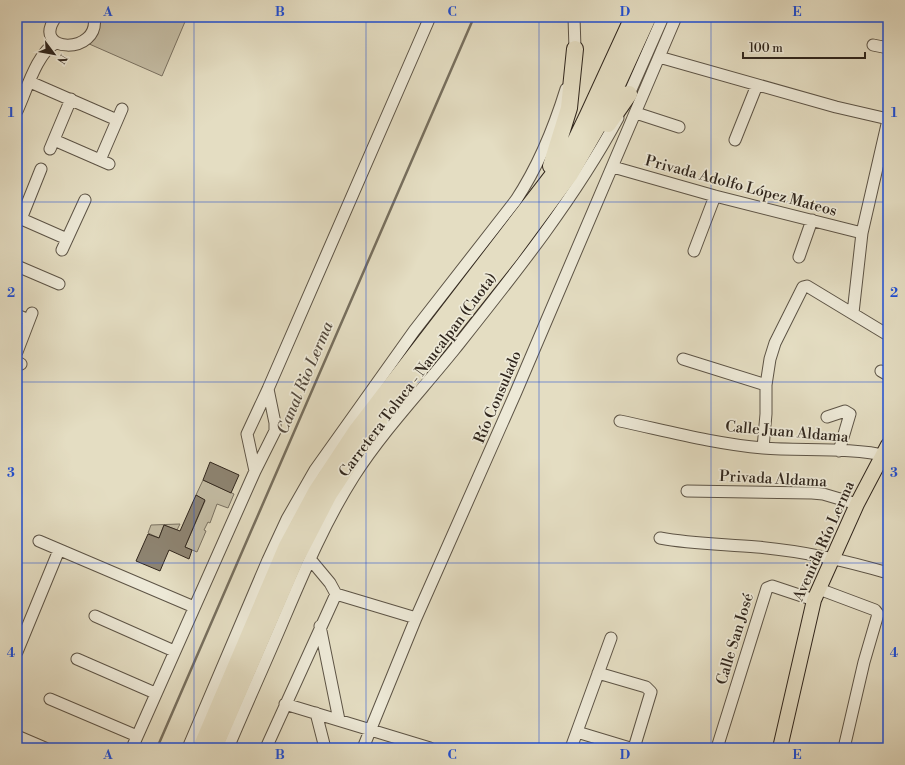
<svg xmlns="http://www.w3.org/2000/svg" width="905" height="765" viewBox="0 0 905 765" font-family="'Libre Bodoni',serif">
	<rect width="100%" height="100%" fill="#e4ddc2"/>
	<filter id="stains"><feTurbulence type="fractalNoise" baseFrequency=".005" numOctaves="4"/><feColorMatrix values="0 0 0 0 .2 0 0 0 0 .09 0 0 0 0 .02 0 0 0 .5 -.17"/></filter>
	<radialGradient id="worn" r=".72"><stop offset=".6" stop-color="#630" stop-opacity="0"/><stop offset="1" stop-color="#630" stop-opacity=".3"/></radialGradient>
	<!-- green -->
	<path fill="#c5bea6" stroke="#7a7262" d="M103,17H187L162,76L87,43L99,26V20Z
		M203,480L234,494L228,508L217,504L210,523L208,522L204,530L206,531L197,552L185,547L205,501L196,495Z
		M180,524L177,530L164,525L159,538L148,533L151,525Z"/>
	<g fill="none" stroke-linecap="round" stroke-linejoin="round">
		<!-- stream -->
		<path stroke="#776f5e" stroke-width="2.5" d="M157,748L474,17"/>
	</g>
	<!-- building -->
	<path fill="#8e8573" stroke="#30261d" d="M210,462L239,475L231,493L203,480Z
		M196,495L205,500L185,547L192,550L189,559L169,550L160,571L136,561L148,534L159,538L164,525L180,531Z"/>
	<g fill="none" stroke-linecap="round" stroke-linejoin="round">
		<!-- minor casing -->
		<g stroke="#5d5446" stroke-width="13">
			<path id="minor" d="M56,17C29,54 101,55 94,17
				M873,45L888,48
				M573,56L575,49L574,17
				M659,57L836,107L888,119
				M30,82L117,120
				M626,101L663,17
				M17,111C26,92 37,52 56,43
				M636,113L679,127
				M54,140L109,164
				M735,140L757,85
				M50,149L71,99
				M100,160L122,109
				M613,167L715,196L862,233
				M17,217L67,239
				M21,219L41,169
				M62,250L85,200
				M694,251L715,196
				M799,257L812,220
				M17,266L59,284
				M853,313L862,233L888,120
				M17,315L29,320
				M17,352L32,313
				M683,359L766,385
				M17,362L21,364
				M881,371L888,375
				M827,417L845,411L850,414L839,451
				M620,421C667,431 715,444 763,448C802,451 851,447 888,456
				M763,448L766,414V385L770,359L775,343L803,287L807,286L888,335
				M255,471L247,434L268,389L430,17
				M687,491L812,493L823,494L857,504
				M660,538C692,544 724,544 757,547C803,551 844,560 888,573
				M39,541L194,607
				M310,559L330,583L336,594L416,618
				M819,589L875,610L878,614L864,662L844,748
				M95,616L174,651
				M320,626L339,720
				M17,652L59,550
				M77,659L155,693
				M598,673L646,687L651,692L634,748
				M50,699L137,736
				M285,704L430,748
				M316,713L325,748
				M577,732L630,748
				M17,736L45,748
				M132,748L255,471L275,431V423L268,389
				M188,748L268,560L287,519L315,470L414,331L516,200C539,165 554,128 566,89
				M228,748C247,703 267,659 286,614C306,567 326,520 354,476C383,431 420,392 454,350C512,277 574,200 618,118
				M266,748L336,594
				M363,748L416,618L516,392L676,17
				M571,748L611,638
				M717,748L767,588L772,586L814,600"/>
		</g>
		<!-- major casing -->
		<g stroke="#30261d" stroke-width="16">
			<path id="major" d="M780,748L814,600L857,504L888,445"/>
		</g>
		<!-- highway casing -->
		<g stroke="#30261d" stroke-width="18">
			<path id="highway" d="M608,124L629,94
				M551,166L569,108L575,49
				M201,748L287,546L316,492L357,430L556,171L575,142L588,115L633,17
				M214,748L296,558L329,494L369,433L511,254L570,174L600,122L648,17"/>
		</g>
		<!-- minor -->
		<use href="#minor" stroke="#ede9d7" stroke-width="11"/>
		<!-- major -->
		<use href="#major" stroke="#e4ddc2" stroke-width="14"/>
		<!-- highway -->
		<use href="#highway" stroke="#e4ddc2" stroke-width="16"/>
	</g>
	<!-- grid -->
	<path fill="none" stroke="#1d4ed8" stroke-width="1" stroke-opacity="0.55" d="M194,17V748M366,17V748M539,17V748M711,17V748M17,202H888M17,382H888M17,563H888"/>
	<g text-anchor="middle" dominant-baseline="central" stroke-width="3.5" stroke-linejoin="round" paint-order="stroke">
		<!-- street labels -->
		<g font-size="15" fill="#30261d" stroke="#ede9d7">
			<text transform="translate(741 186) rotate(15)">Privada Adolfo López Mateos</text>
			<text transform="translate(418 375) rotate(-53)">Carretera Toluca - Naucalpan (Cuota)</text>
			<text transform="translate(498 397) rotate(-67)">Río Consulado</text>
			<text transform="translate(787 432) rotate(5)">Calle Juan Aldama</text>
			<text transform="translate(773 479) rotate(3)">Privada Aldama</text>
			<text transform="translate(824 541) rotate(-66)">Avenida Río Lerma</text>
			<text transform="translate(735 639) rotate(-73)">Calle San José</text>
		</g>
		<!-- water labels -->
		<g font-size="16" font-style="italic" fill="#544a3e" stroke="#ede9d7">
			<text transform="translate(305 378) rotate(-67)">Canal Rio Lerma</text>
		</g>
	</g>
	<!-- margin -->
	<rect width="905" height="765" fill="none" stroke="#e4ddc2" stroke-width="44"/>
	<!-- north arrow -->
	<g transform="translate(54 54) rotate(122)" stroke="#ede9d7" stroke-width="3" paint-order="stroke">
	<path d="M0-3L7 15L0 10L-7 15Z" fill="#30261d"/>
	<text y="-6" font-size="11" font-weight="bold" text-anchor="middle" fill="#30261d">N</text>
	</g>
	<!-- scale -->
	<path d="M743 52v6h122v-6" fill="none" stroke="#30261d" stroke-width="2"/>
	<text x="749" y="52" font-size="12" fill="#30261d" stroke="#ede9d7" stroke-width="3" paint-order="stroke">100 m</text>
	<rect x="22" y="22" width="861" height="721" fill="none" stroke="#1d4ed8" stroke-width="1.5"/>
	<g font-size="13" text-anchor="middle" font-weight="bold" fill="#1d4ed8">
		<text x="108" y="16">A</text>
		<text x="280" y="16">B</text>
		<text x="452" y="16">C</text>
		<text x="625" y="16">D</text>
		<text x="797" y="16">E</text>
		<text x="11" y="117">1</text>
		<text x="894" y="117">1</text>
		<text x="11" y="297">2</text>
		<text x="894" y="297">2</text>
		<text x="11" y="477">3</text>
		<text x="894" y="477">3</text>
		<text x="11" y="657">4</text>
		<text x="894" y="657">4</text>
		<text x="108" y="759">A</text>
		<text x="280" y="759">B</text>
		<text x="452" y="759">C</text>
		<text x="625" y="759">D</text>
		<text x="797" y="759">E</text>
	</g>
	<rect width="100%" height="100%" filter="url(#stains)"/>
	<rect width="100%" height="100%" fill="url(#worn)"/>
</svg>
